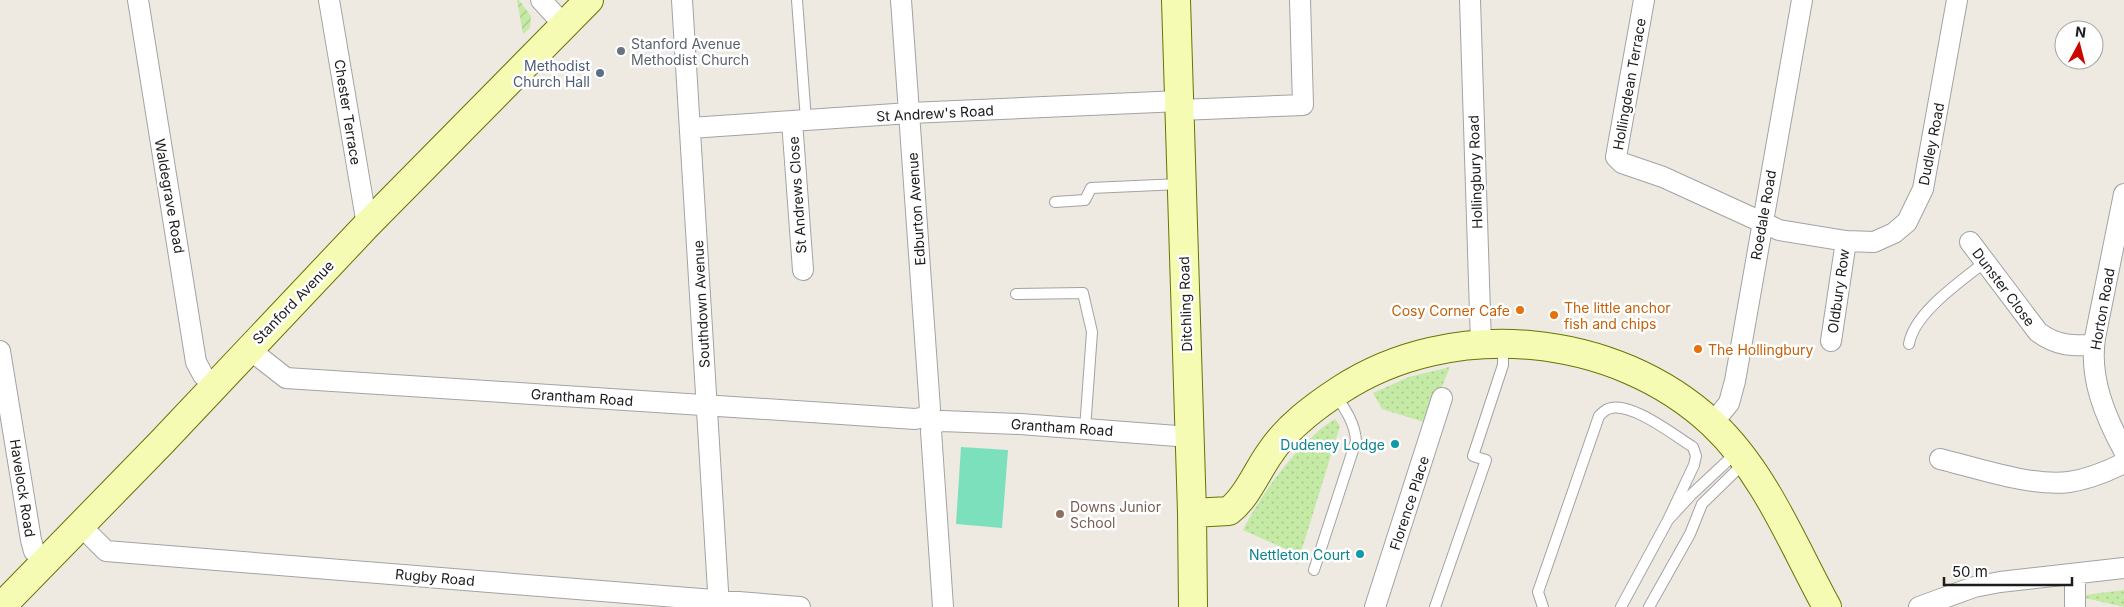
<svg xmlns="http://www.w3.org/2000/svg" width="2124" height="607" viewBox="0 0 2124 607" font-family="Inter,sans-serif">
	<defs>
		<pattern id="grass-dots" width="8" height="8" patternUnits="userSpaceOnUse" patternTransform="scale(1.25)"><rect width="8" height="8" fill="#c5eaa5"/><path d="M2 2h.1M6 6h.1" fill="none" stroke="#a9c88d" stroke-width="1.8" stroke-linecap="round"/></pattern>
		<pattern id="garden-furrows" width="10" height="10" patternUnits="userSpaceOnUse" patternTransform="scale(1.25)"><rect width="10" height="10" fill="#c5eaa5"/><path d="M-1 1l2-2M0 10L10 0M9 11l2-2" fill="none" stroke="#a9c88d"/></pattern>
	</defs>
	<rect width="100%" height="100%" fill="#eeeae2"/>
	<!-- grass -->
	<path fill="url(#grass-dots)" d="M1450,367L1427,423L1382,409L1373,393L1409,377Z
		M1335,419L1340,426L1297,565L1290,551L1243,530C1261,494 1300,440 1335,419Z
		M2124,590V607L2085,598V595Z"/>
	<!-- garden -->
	<path fill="url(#garden-furrows)" d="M517,0H519L531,16L530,28L523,34Z"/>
	<!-- pitch -->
	<path fill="#7de0bd" d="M961,447L1008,450L1002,528L956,524Z"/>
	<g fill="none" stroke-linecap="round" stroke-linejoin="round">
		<!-- lane casing -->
		<g stroke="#a3a3a3" stroke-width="12">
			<path id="lane" d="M797,0L806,120
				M1055,202L1085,200L1091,188L1180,184
				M1016,294L1083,293L1092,332L1085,429
				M1909,344C1914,313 1961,281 1985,262
				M1314,570L1356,441C1355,423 1345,409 1335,394
				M1435,607L1486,460L1473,456L1503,365V347
				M1543,607L1538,592L1599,416C1601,414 1605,410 1608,409C1630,400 1675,436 1693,447L1696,456L1694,465L1668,520
				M1621,607L1668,520L1692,494L1737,452
				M1649,607L1690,534L1702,504L1744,463"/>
		</g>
		<!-- street casing -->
		<g stroke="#a3a3a3" stroke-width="22">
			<path id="street" d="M138,0L196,362L203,375L214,386
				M329,0L367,225
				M541,0L564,25
				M682,0L719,607
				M1470,0L1481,344
				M1644,0L1616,157L1622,163L1663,177L1779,230L1846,241L1874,242L1894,233L1907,222L1923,189L1957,0
				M1180,110L1303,105L1300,0
				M792,121L803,270
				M690,128L910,113L1180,101
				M2124,194L2095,338C2089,378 2105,416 2124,451
				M1970,242L2038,332C2057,346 2072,346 2094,345
				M1831,341L1846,241
				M249,349L286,378L826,413L915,419L926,417L930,409L901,0
				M0,351L31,540L34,551L45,561
				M1712,424L1729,403L1735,381L1802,0
				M1940,459C1977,468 2032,487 2069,482C2089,479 2106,472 2124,463
				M81,526L106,551L800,607
				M943,607L931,431L934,423L942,421L1020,424L1190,437
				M1375,607L1442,398
				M1919,607L1974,587L2000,582L2124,568
				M2075,607V574"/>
		</g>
		<!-- secondary casing -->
		<g stroke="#657502" stroke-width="30">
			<path id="secondary" d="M1176,0L1192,513L1193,607
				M1192,513L1229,511C1247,497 1257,471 1270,453C1287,427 1314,407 1340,390C1451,317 1615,332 1713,424C1765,473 1793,545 1827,607
				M1,607L161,443L367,225L589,0"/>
		</g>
		<!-- lane -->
		<use href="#lane" stroke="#fff" stroke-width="10"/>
		<!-- street -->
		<use href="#street" stroke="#fff" stroke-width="20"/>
		<!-- secondary -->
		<use href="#secondary" stroke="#f5fbb3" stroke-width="28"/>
	</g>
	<!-- markers -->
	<circle fill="#6b7280" stroke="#fff" stroke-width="2" cx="621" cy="51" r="5"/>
	<circle fill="#5c6f8a" stroke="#fff" stroke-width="2" cx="600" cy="73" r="5"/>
	<g fill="#e8710a" stroke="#fff" stroke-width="2">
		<circle cx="1520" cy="310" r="5"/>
		<circle cx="1554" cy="315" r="5"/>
		<circle cx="1698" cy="349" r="5"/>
	</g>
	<g fill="#0f9aa8" stroke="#fff" stroke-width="2">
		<circle cx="1395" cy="444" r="5"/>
		<circle cx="1360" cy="554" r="5"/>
	</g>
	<circle fill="#8d6e63" stroke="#fff" stroke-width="2" cx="1060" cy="514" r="5"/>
	<g text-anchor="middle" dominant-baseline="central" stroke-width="5" stroke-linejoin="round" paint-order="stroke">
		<!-- worship labels -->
		<g font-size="14" fill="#5b616d" stroke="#fff" text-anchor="start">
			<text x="631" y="43">Stanford Avenue<tspan x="631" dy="16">Methodist Church</tspan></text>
		</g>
		<!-- service labels -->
		<g font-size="14" fill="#4e5e75" stroke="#fff" text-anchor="end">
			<text x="590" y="65">Methodist<tspan x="590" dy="16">Church Hall</tspan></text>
		</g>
		<!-- street labels -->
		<g font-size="14" fill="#1c1c1c" stroke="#fff">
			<text transform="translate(1629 84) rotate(-80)">Hollingdean Terrace</text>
			<text transform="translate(348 112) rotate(81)">Chester Terrace</text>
			<text transform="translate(935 113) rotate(-3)">St Andrew's Road</text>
			<text transform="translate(1931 144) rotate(-79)">Dudley Road</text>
			<text transform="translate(1475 172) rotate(-92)">Hollingbury Road</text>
			<text transform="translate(797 195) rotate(-94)">St Andrews Close</text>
			<text transform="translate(170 196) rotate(80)">Waldegrave Road</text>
			<text transform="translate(916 209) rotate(-94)">Edburton Avenue</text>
			<text transform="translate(1763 215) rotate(-80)">Roedale Road</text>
			<text transform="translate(2004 287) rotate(53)">Dunster Close</text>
			<text transform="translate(1838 291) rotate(-82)">Oldbury Row</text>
			<text transform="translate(293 302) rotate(-46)">Stanford Avenue</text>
			<text transform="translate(701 304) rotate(-93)">Southdown Avenue</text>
			<text transform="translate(1185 304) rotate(-92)">Ditchling Road</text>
			<text transform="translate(2102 309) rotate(-80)">Horton Road</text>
			<text transform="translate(582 397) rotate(4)">Grantham Road</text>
			<text transform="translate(1062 427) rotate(4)">Grantham Road</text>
			<text transform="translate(23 488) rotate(81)">Havelock Road</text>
			<text transform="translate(1409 503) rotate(-72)">Florence Place</text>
			<text transform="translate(435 577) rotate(5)">Rugby Road</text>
		</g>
		<!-- food labels -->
		<g font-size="14" fill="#c56008" stroke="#fff" text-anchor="start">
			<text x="1564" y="307">The little anchor<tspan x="1564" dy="16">fish and chips</tspan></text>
			<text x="1510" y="310" text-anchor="end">Cosy Corner Cafe</text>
			<text x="1708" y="349">The Hollingbury</text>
		</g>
		<!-- culture labels -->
		<g font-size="14" fill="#0d838f" stroke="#fff" text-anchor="end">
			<text x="1385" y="444">Dudeney Lodge</text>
			<text x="1350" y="554">Nettleton Court</text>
		</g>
		<!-- education labels -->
		<g font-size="14" fill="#785e54" stroke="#fff" text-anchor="start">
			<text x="1070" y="506">Downs Junior<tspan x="1070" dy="16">School</tspan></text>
		</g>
	</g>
	<!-- north arrow -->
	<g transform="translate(2079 45) rotate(7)"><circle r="24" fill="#ffffff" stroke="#a4a4a4"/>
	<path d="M0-4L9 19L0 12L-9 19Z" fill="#c90700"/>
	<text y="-8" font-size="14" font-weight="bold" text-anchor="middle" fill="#1c1c1c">N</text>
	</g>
	<!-- scale -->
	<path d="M1944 577v8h128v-8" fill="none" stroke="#1c1c1c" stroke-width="2.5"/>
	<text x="1952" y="577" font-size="15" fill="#1c1c1c" stroke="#ffffff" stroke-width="4" paint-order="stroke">50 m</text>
</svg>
